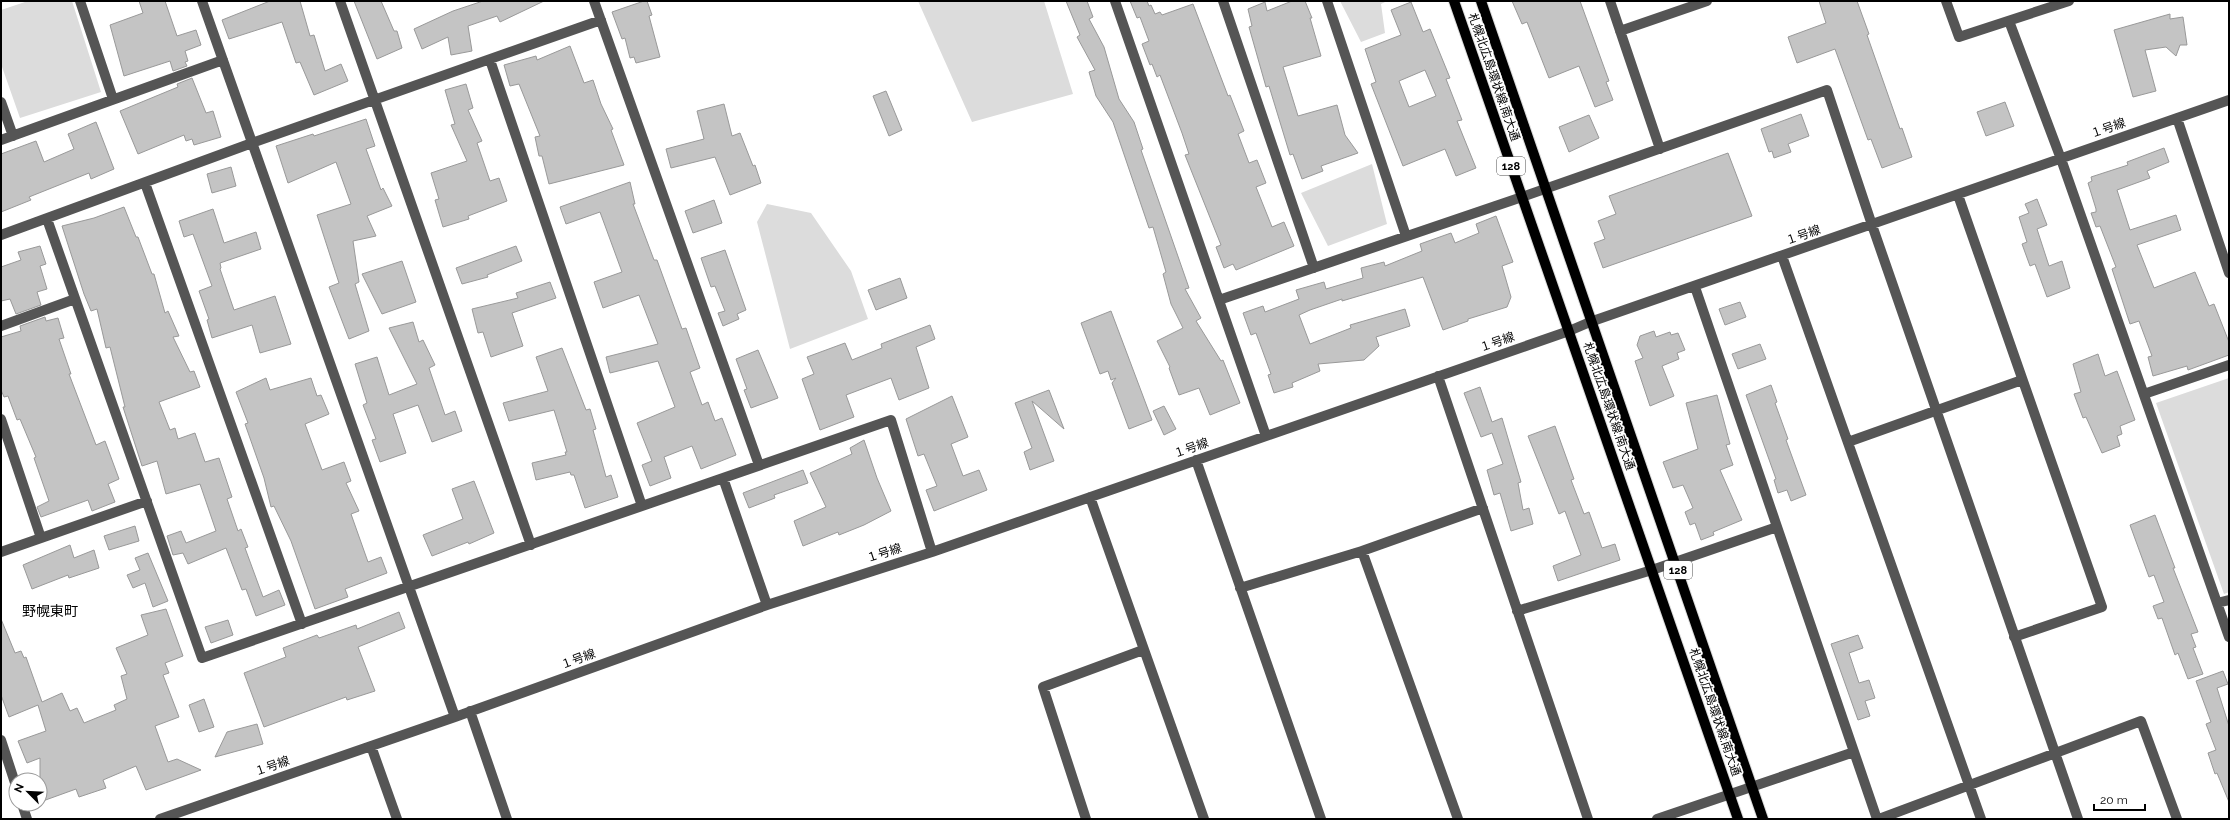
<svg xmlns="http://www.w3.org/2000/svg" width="2230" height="820" viewBox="0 0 2230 820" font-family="Raleway,'Noto Sans JP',sans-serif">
	<rect width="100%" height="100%" fill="#fff"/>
	<!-- green -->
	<path fill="#dcdcdc" d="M28,1H72L101,92L20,118L1,64V10Z
		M918,1H1044L1073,94L972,122Z
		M1340,1H1387L1381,4L1385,33L1361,42Z
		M1372,164L1387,224L1328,246L1301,193Z
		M767,204L811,213L851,271L868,319L790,349L757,222Z
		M2229,378V592L2224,594L2156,403Z"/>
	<!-- building -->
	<path fill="#c4c4c4" stroke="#999" fill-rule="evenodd" d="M139,1H165L177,36L196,30L201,45L185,51L188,61L185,62L187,66L173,71L170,61L124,76L110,25L143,13Z
		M270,1H300L310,36L314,35L325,71L341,64L348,81L314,95L300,62L296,63L282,22L229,39L222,20Z
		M354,1H381L394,31H397L402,48L377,59Z
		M483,1H544L500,22L497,16L468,26L472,51L451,55L448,37L422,49L414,29L453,11Z
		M644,1H647L652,15L649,16L660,57L636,63L634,57L630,58L625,38L622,39L612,12Z
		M1066,1H1087L1093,17L1089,19L1104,47L1119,99L1134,122L1143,149L1141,150L1189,288L1185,289L1201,318L1196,321L1221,361L1223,360L1240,403L1210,415L1199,388L1179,395L1169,368L1170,367L1157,341L1183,328L1171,304L1163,274L1166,272L1153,227L1149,228L1113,122L1096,96L1089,72L1095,70L1077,37L1080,35Z
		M1130,1H1147L1149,6L1151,5L1155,14L1160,12L1162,15L1193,4L1228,96L1230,95L1244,131L1238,134L1249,163L1257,160L1266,183L1256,187L1272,227L1284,222L1294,246L1236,270L1233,264L1224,268L1216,247L1221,245L1185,155L1189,154L1182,133L1160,75L1157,77L1152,64L1150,65L1142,44L1149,41L1140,17L1137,18Z
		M1292,1H1305L1312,18H1310L1321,56L1283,67L1298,116L1337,105L1345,135L1358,153L1321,166L1323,171L1302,179L1293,154L1290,155L1269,86L1266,87L1249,27L1252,26L1248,9L1265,2L1267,11Z
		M1512,1H1580L1609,81L1606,82L1613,100L1595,107L1579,66L1549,78L1527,22L1522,24Z
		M1819,1H1857L1869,34L1867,35L1900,129L1902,128L1912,157L1882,168L1871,139L1868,140L1835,49L1797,63L1788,37L1826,23Z
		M1411,2L1423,32L1430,29L1450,78L1446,79L1462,120L1457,121L1476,168L1456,176L1445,149L1403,166L1371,84L1376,82L1365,49L1401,35L1391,10ZM1425,70L1436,96L1409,107L1399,81Z
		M2170,14V19L2183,17L2187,45H2180L2176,56L2166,47L2145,50L2156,91L2133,97L2114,30Z
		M570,46L584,83L593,80L601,104L613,129L611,130L624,165L549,184L542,156H539L535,137L540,136L519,84L510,86L504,65L536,56L537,60Z
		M192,78L206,113L213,111L221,137L194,145L192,139L186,141L184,135L138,154L120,111L178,87L177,84Z
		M466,84L473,108L468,110L482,141L477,143L490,181L499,178L507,201L468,216L469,219L443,227L435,200L439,199L431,173L467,161L451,125L455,124L445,90Z
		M886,91L902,130L889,136L873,96Z
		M2005,102L2014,126L1986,136L1977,112Z
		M724,104L732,136L740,133L753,166L755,165L761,183L730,195L715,157L671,168L666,149L704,139L697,111Z
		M1801,114L1809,136L1788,144L1791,152L1774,158L1772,151L1769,152L1761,129Z
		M1589,115L1599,138L1569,152L1559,127Z
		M366,119L375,146L366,149L381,190L383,188L392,206L367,216L376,236L353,241L359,282L355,284L369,331L349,339L329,287L339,283L317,215L351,204L336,162L288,183L276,146L313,134L314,136Z
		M96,122L114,169L91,179L89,173L29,197L31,200L1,212V154L36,141L44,162L74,149L68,134Z
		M2164,148L2169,162L2147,171L2150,178L2117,190L2130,230L2176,215L2181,230L2137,245L2154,288L2195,272L2209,306L2214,304L2229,342V355L2188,370L2187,366L2153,376L2148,357L2152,356L2139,321L2130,324L2112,269L2116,267L2100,226L2096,227L2091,213L2096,212V209L2088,183L2092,181L2091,177L2128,165L2127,162Z
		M1728,153L1752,216L1603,268L1594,243L1605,239L1598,221L1616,214L1609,196Z
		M231,167L236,186L212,193L207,174Z
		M630,182L635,204H633L654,260H657L682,329L686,328L700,368L690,372L702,405L708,402L715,421L722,418L736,455L701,469L692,446L664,457L671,478L650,486L642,465L652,461L637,423L675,407L658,361L610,373L606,357L658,344L639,295L603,308L594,282L622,272L600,212L566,224L560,207Z
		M2037,199L2047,225L2037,229L2049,266L2062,261L2070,288L2047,297L2035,264L2030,266L2022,244L2027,242L2019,217L2029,213L2025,204Z
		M714,200L722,223L693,233L685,211Z
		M124,207L136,237H138L152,274H154L165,313L168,311L179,336L173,337L190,372L194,371L200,387L159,402L170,430L175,428L178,439L195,433L205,462L219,458L232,497L227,499L238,531L241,529L248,547L245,548L263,597L279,590L285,605L256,616L246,589L242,590L226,548L188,564L183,553L173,555L167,536L181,531L186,543L216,531L200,484L166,494L157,461L142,466L123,407H125L110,347L106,348L97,309L91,311L84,294L62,226L94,218Z
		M213,209L224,243L256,232L261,249L220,263L221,268L220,269L234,310L275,296L291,344L260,353L252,325L212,338L207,320L209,319L199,291L212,286L193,234L184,237L179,221Z
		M1496,216L1513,262L1502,266L1511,297L1507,307L1468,319V321L1443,330L1423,277L1342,301V299L1310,310L1299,315L1310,344L1351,328L1350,325L1405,309L1410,326L1376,337L1379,346L1364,360L1318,364L1320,371L1292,383L1293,387L1274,393L1268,375L1271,374L1256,333L1251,335L1243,313L1263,306L1265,312L1299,299L1296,290L1324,282L1326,289L1363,278L1361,268L1384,262L1385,266L1422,251L1420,244L1451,233L1455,243L1479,233L1476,224Z
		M40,246L46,264L40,266L47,289L37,292L41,305L16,314L10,299L1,301V267L21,260L18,252Z
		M516,246L522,261L487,275L488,277L462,284L456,268Z
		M725,250L746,310L737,314L739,319L723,326L718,313L725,311L715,286L711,287L701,258Z
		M402,261L416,302L382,314L362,274Z
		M900,278L907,298L876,310L868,290Z
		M550,282L556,298L512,313L523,346L491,357L483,332L478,333L472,309L518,298L516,293Z
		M1740,302L1746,317L1725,325L1719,309Z
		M1111,311L1152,420L1129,429L1112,383L1116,378L1111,380L1108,371L1100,374L1081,323Z
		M45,317L46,321L58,318L64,338L59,339L71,374H69L96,445L105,441L119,479L108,484L115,502L92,511L88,500L41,517L37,507L49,501L34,458L36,457L20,419L17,420L8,396L4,397L1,390V337L21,331L20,326Z
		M413,322L419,342L423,340L435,365L429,368L445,415L455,411L462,431L432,442L418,405L393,414L406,453L380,462L372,440L376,439L363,405L367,403L355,364L377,357L389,395L417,384L389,328Z
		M930,325L935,339L916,347L929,388L899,400L891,378L846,395L854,417L820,430L802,379L814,374L807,357L845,343L852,360L882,348L881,344Z
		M1654,331L1656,337L1670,332L1671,335L1678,333L1685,350L1677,353L1679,359L1662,366L1674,396L1650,406L1635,361L1643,358L1637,345L1640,336Z
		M1760,344L1766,359L1738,369L1732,354Z
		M562,348L586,410L590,409L596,429L593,430L606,477L611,475L618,497L585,508L574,475H571L570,472L536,480L532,463L566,455L565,452H567L554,410L509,421L503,403L548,391L536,357Z
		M758,350L778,398L751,408L744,390L747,389L736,359Z
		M2098,354L2105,376L2117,371L2135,420L2120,426L2122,434L2117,436L2120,446L2102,453L2086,417L2083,418L2074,394L2081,392L2073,364Z
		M266,378L270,390L311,378L317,396L321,395L329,414L305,424L322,470L344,462L351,481L346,483L359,511L351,514L368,562L381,557L387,573L345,589L348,597L315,609L291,541L274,506L271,507L264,478L245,424L248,423L236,392Z
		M1771,385L1777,402L1775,403L1788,439L1786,440L1806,495L1791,501L1787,490L1778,493L1774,480L1776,479L1746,395Z
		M1480,387L1492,422L1502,418L1521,482L1518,483L1523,510L1529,508L1533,524L1511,531L1500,493L1494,495L1487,470L1503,464L1492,433L1481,437L1464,393Z
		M1049,390L1064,429L1032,401L1054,461L1030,470L1024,452L1032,448L1015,403Z
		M1717,395L1730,444L1726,445L1733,465L1720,470L1742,520L1713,532L1714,535L1701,540L1695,523L1690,525L1685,512L1693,508L1683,485L1673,488L1663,462L1698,449L1686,403Z
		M952,396L968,437L951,444L963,476L979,470L987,490L934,511L926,490L937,486L924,454L918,456L906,419Z
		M1164,406L1176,429L1164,435L1153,411Z
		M1555,426L1574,479L1571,480L1584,514L1589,512L1602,548L1615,544L1620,560L1558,581L1553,566L1581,555L1565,511L1559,514L1528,436Z
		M864,440L877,478L891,511L864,525L839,535L838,532L803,546L794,521L826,507L810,473L852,454L850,448Z
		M803,470L808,483L774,495L775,498L749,508L743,493Z
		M474,481L494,533L469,544L468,542L432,556L423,535L463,519L452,489Z
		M2155,515L2175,568H2173L2198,632L2191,634L2196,647L2193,648L2203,674L2188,679L2178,653L2175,655L2162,618L2158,619L2153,606L2164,602L2154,575L2149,577L2130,525Z
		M135,526L139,541L109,550L104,536Z
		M70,545L74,558L94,550L99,568L69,578L68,575L32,589L23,565Z
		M148,553L168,601L153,607L145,583L133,588L127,575L140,570L135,558Z
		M166,609L183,656L165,663L169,673L163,675L179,717L155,726L168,762L177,759L201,770L146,790L136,766L103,780L106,788L79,797L76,789L40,802V758L27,763L18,741L46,731L38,705L9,717L1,695V619L15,653L21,651L24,658L26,657L42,702L62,693L70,711L77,708L84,723L116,710L114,705L127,699L121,676L127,674L116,648L148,635L141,615Z
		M399,612L405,628L358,647L375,691L347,700L346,697L264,727L244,673L286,657L283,648L317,635L319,638L356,625L357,629Z
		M228,620L233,635L211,643L205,627Z
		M1858,635L1863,648L1849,653L1859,683L1869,680L1875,698L1865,701L1870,716L1858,720L1831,644Z
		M2223,671L2228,684L2217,688L2229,726V802L2217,773L2215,774L2208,753L2216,750L2206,724L2211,722L2196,681Z
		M204,699L214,727L199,732L189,705Z
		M257,724L263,744L215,757L227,732Z"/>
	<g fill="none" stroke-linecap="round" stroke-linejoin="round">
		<!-- major casing -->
		<g stroke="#dbdbdb" stroke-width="12">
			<path id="major" d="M1454,1L1738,819
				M1481,1L1763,819"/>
		</g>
		<!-- minor -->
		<path stroke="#555" stroke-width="10" d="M80,1L113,99
			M202,1L455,717
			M340,1L531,545
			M594,1L759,465
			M1115,1L1266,436
			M1223,1L1314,268
			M1327,1L1406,236
			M1610,1L1660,149
			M1946,1L1959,37L2069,1
			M2009,21L2061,159L2229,637
			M1620,31L1707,1
			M490,60L642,506
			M1,102L13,136
			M2177,118L2229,273
			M1,140L223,60
			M145,183L302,624
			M1958,195L2102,607L2014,637
			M47,219L202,658L891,420L932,552
			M1,235L252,143L601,20
			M1782,256L1981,819
			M1695,287L1877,819
			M1219,300L1522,197L1827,90L1872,225L2078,819
			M1,326L75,299
			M1438,376L1588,819
			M2144,394L2229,365
			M1,419L41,538
			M1848,442L2022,380
			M1196,460L1321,819
			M723,478L767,605
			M1090,497L1204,819
			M1362,551L1458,819
			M1,552L147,501
			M1240,588L1362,551L1483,508
			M2217,603L2229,600
			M1517,611L1652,570L1777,527
			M470,711L507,819
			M1,740L16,786
			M371,746L397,819
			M22,804L27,819
			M160,819L455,717L767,605L932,552L1569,331L1590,322L2229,100
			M1086,819L1043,687L1143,650
			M1657,819L1854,752
			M1879,819L2141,721L2177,819"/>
		<!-- major -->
		<use href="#major" stroke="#000" stroke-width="10"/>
	</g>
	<g text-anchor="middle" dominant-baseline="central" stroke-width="3.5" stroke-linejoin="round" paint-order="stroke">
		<!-- shield labels -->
		<g fill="#fff" stroke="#4c4c4c" stroke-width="1">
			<rect x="1497" y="157" width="28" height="18" rx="3"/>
			<rect x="1664" y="561" width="28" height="18" rx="3"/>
		</g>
		<g font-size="11" font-weight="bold" fill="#000">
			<text x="1511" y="166">128</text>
			<text x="1678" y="570">128</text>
		</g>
		<!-- street labels -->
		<g font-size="12" fill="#000" stroke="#fff">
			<text transform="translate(1494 77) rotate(71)">札幌北広島環状線;南大通</text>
			<text transform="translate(2108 128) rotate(-19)">１号線</text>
			<text transform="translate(1803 235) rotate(-19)">１号線</text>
			<text transform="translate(1497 342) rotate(-19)">１号線</text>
			<text transform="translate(1609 406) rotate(71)">札幌北広島環状線;南大通</text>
			<text transform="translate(1191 448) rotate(-19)">１号線</text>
			<text transform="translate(884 553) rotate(-18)">１号線</text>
			<text transform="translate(578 659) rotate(-20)">１号線</text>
			<text transform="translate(1715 712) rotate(71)">札幌北広島環状線;南大通</text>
			<text transform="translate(272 766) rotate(-19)">１号線</text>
		</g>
		<!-- quarter labels -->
		<g font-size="14" fill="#000" stroke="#fff">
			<text x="50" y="611">野幌東町</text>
		</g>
	</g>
	<!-- border -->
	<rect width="2230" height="820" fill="none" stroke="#000000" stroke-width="4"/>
	<!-- north arrow -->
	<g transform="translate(28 792) rotate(294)"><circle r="19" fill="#ffffff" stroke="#999999"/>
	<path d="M0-3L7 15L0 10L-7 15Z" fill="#000000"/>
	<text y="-6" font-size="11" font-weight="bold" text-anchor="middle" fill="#000000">N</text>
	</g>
	<!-- scale -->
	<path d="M2094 804v6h51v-6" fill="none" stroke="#000000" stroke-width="2"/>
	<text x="2100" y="804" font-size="12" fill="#000000" stroke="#ffffff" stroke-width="3" paint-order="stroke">20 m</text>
</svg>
